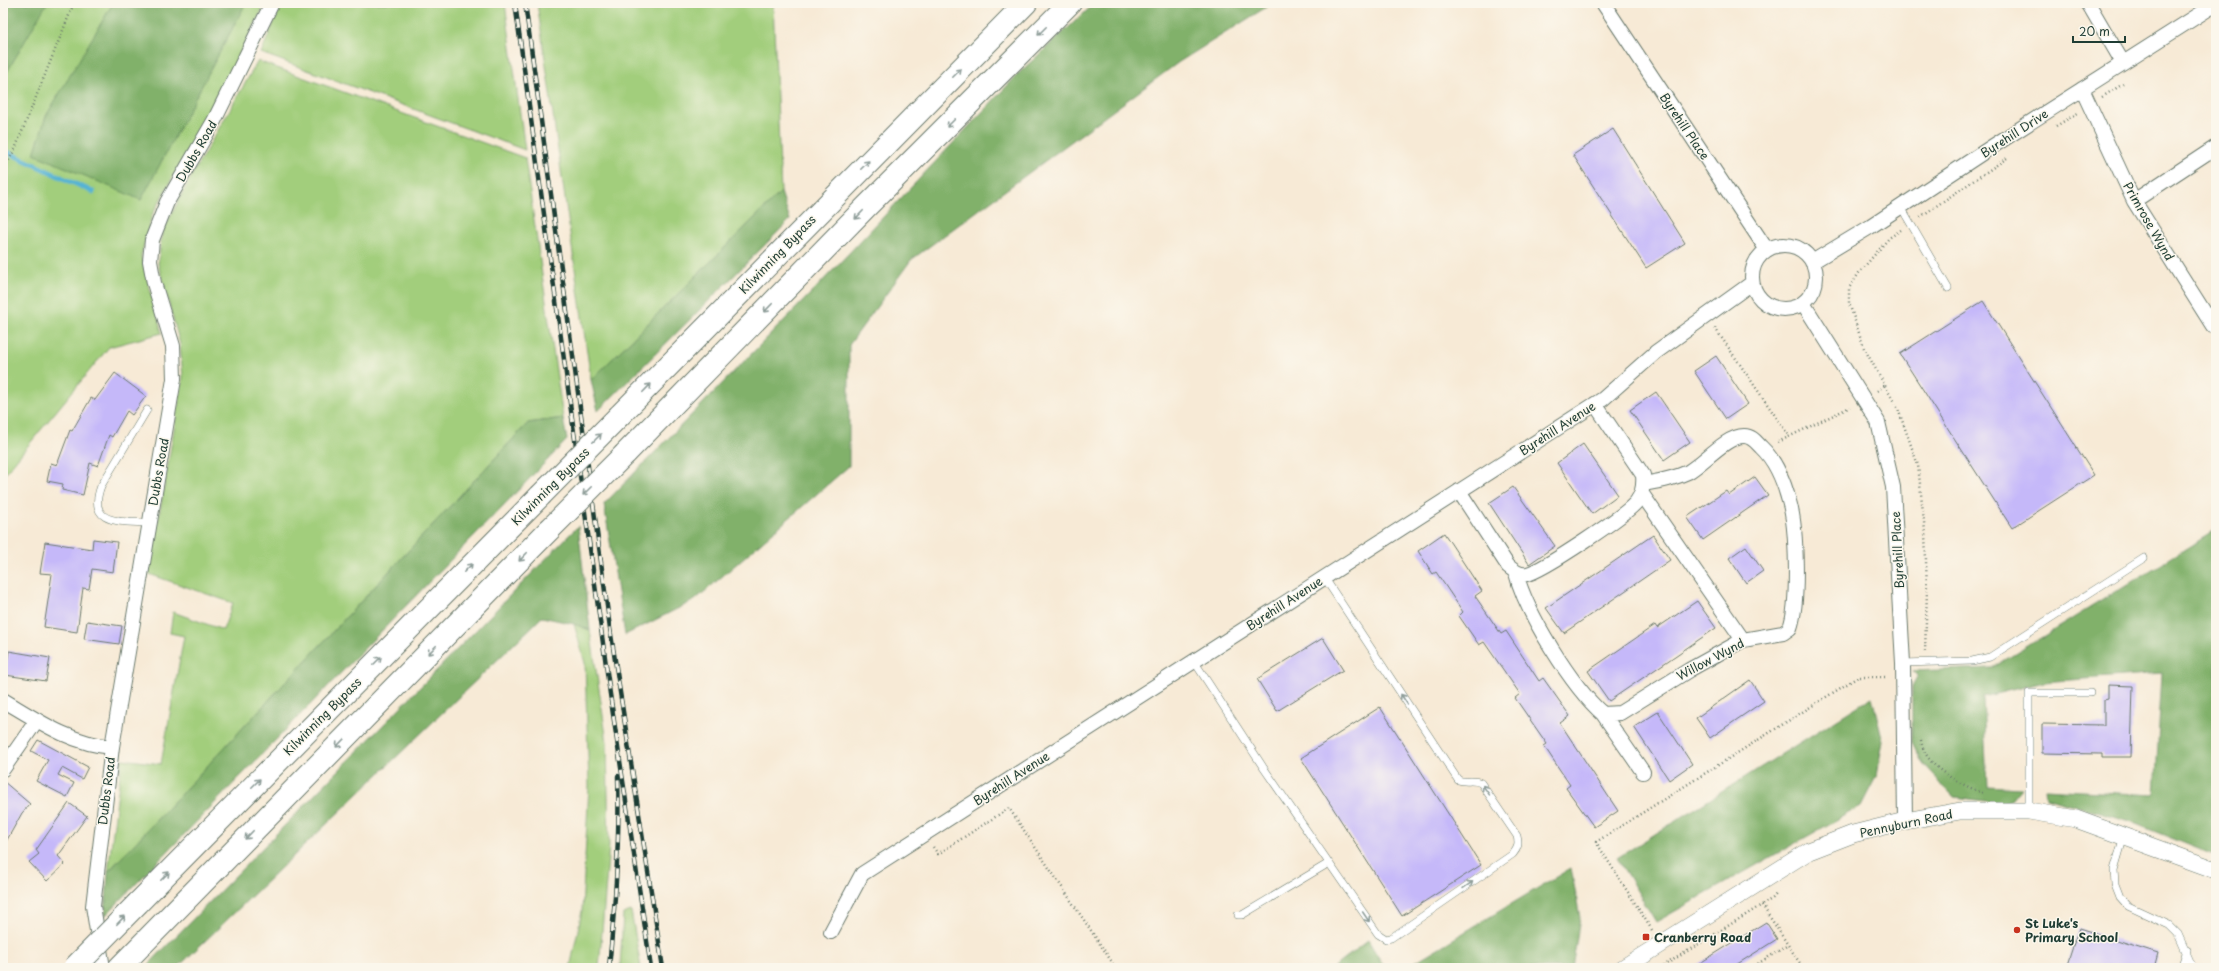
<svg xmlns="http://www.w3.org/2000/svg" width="2219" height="971" viewBox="0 0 2219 971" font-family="'Playpen Sans',sans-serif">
	<rect width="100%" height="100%" fill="#fbf7ec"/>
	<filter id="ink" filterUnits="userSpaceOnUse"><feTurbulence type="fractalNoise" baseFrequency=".025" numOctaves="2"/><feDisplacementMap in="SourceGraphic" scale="8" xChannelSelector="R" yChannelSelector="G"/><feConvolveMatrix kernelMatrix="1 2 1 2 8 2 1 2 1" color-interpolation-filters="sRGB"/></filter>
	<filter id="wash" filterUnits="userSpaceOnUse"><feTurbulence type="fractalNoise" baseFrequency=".012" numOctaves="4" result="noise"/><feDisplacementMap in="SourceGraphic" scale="16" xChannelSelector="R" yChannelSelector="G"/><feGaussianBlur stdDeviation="0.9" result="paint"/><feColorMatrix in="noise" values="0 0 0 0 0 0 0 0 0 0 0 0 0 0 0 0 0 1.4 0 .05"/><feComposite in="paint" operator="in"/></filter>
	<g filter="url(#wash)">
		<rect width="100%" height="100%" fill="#f7ead6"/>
		<!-- green -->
		<path fill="#a2ce7b" stroke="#608658" d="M3,3H266L214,103L152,215L141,256L162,333L109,347L3,476Z
			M282,3H505L525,150L261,53Z
			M537,3H773L781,192L591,380Z
			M258,61L525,158L563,418L528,423L108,872L122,759L161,764L184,636L170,633L173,612L223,630L233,603L149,574L183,377L180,344L158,264L162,233L193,173Z
			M574,624L590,630L607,742L609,846L599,968H570L582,911L589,786L585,663Z
			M631,911L641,968H620L623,914Z"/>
		<!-- forest -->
		<path fill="#81b16b" stroke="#507750" d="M3,3H47L3,79Z
			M113,3H246L141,200L34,154L46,116Z
			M1095,3H1273L1179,62L911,260L849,345V466L695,600L625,635L604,504L816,288L1021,71Z
			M781,192L790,220L598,411L591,380Z
			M563,418L567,440L105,916L108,872L528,423Z
			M578,526L590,630L574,624L542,617L177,968H145Z
			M2216,530V856L2136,824L2046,797L2045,789L2155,795L2162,673L2044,682L1983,697L1987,786L2021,788L2011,800L2001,803L1954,797L1923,764L1912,742V686L1918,675L1913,671L1992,668Z
			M1872,697L1883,741L1877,775L1861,806L1656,922L1617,858Z
			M1571,868L1580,918L1572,968H1405Z
			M1368,940L1385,968H1333Z"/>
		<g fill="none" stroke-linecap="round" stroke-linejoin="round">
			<!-- stream -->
			<path stroke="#56b4d4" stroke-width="5" d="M3,150L93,192"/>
		</g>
		<g id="blocks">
			<!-- building -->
			<path fill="#c5b8f9" d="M1613,129L1685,243L1646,268L1573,155Z
				M1983,301L2094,475L2012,528L1900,354Z
				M1716,356L1748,404L1726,419L1694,371Z
				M115,373L146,396L132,415L127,411L112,437L109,435L98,466L90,463L83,495L62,490L63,484L47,481L51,463L57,465L70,430L72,431L91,398L95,400Z
				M1656,392L1690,442L1664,460L1630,410Z
				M1583,444L1618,495L1592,514L1557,463Z
				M1755,477L1768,495L1703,540L1687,517L1726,491L1729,495Z
				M1513,487L1555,546L1529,564L1489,503Z
				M1444,533L1482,591L1475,596L1501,634L1506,631L1539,681L1543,678L1570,716L1560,723L1618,811L1594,827L1566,788L1570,785L1544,746L1547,744L1515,698L1520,694L1484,642L1479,645L1459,616L1463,612L1436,572L1433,574L1418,551Z
				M1653,535L1670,560L1564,633L1546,608Z
				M93,539L117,542L113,572L92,569L89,589L83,588L77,632L44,627L52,574L40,573L45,542L92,549Z
				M1746,546L1763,571L1746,583L1729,558Z
				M1697,601L1716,628L1609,701L1588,671L1655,625L1657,628Z
				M87,621L122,626L119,644L84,639Z
				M1323,638L1343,670L1277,711L1257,679Z
				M9,651L50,658L46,681L5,675Z
				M1750,680L1764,701L1710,738L1696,718Z
				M2108,685L2133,686L2131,757H2102V754L2042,753V724L2104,725V699L2108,698Z
				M1380,707L1481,865L1402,916L1301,758Z
				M1658,712L1692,764L1669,780L1634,727Z
				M38,740L88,767L82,779L62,768L58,775L74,783L67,797L36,781L48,760L31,751Z
				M3,781L30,804L22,813L3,847Z
				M69,803L87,816L58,856L65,864L47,881L29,862L39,854L36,850Z
				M1766,922L1777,939L1731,968H1692Z
				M2079,928L2158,953L2154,968H2066Z"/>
		</g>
	</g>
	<g filter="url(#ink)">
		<use href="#blocks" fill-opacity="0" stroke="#6b7a6d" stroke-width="1"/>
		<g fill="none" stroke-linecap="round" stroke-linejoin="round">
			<!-- service casing -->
			<g stroke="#6b7a6d" stroke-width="8">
				<path id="service" d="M1901,207L1948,288
					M147,410L101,486C86,526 122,521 149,523
					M1194,661L1263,767L1378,934L1386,939L1391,938L1513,854C1518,848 1519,844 1517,836L1481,783C1473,779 1466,783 1458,780L1324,577
					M1903,663L1972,661L1990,657L2144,558
					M2029,811V693H2090
					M2124,836L2114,870L2115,884L2120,897L2128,906L2169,925L2178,934L2193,968
					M1238,915H1242L1329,863
					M2181,968L2187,950"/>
			</g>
			<!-- minor casing -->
			<g stroke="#6b7a6d" stroke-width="16">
				<path id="minor" d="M1603,3L1767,250
					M2088,3L2123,63
					M2082,89L2134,201L2213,326
					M2134,201L2216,147
					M1752 277a32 32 0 1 1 64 0a32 32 0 1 1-64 0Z
					M1812,262L1870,227L1993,146L2216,4
					M1803,303L1878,422L1893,487L1903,663L1905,821
					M1459,491L1508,566C1513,570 1519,576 1527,574C1542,571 1628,514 1637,501C1643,493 1644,485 1643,475L1595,404
					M1642,494L1743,640
					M1516,573C1526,613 1572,687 1603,714L1620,713L1689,670L1743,640L1783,633L1790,628C1799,603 1797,527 1789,501C1784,482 1775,460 1761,447C1756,442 1752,436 1744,436C1726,436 1704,463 1688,472C1673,479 1660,481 1644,484
					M3,700C37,720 71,744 112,747
					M1603,714L1643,772
					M3,769L37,720
					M831,932L862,874L1603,399L1656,352L1752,283
					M103,968L93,906L112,747L174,379L173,346L154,283L150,261L152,240L167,202L214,121L272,3"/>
			</g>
			<!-- tertiary casing -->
			<g stroke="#6b7a6d" stroke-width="18">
				<path id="tertiary" d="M1623,968L1809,851L1853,834L1905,821L1960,811H2029L2076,819L2216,870"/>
			</g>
			<!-- trunk casing -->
			<g stroke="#6b7a6d" stroke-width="24">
				<path id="trunk" d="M619,416L1026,3
					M625,454L866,207L1070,3
					M138,903L540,496
					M119,968L550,529"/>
			</g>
			<!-- path -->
			<path stroke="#6b7a6d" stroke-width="2.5" stroke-dasharray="1 3" stroke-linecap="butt" d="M2102,97L2123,84
				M2056,126L2078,113
				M3,171L15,149L74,3
				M1920,217L2007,158
				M1901,230L1889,238L1859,273L1849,288V303L1864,348L1898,409L1918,465L1925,531L1927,590L1925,652
				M1715,328L1789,436
				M1877,391L1885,385
				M1778,442L1850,407
				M1921,740C1925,768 1960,784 1983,793
				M933,847L938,854L1009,808L1116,968
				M1762,905L1803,968
				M1652,930L1596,842L1858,677H1888
				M1660,968L1773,898L1777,893
				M1751,968L1788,945"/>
			<!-- service -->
			<use href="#service" stroke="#fff" stroke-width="7"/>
			<!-- minor -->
			<use href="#minor" stroke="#fff" stroke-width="14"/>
			<!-- tertiary -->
			<use href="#tertiary" stroke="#fff" stroke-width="17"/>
			<!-- trunk -->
			<use href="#trunk" stroke="#fff" stroke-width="22"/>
			<!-- rail casing -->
			<g stroke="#1f3d34" stroke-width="4.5">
				<path id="rail" d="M515,3L610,694L651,968
					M525,3L610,628L663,968
					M609,968C615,904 620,841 618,776"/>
			</g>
			<!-- rail -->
			<use href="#rail" stroke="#fbf7ec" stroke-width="3" stroke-dasharray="9" stroke-linecap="butt"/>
			<!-- trunk-bridge casing -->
			<g stroke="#6b7a6d" stroke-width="24" stroke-linecap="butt">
				<path id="trunk-bridge" d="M540,496L619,416
					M550,529L625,454
					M74,968L138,903"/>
			</g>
			<!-- trunk-bridge -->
			<use href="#trunk-bridge" stroke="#fff" stroke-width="22"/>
		</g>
		<!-- one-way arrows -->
		<defs><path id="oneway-shaft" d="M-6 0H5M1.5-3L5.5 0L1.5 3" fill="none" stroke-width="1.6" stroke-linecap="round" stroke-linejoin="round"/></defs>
		<g stroke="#8f9e9a">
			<use href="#oneway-shaft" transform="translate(1042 31) rotate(135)"/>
			<use href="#oneway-shaft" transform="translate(957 73) rotate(-45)"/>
			<use href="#oneway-shaft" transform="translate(951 123) rotate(135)"/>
			<use href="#oneway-shaft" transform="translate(865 165) rotate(-45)"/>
			<use href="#oneway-shaft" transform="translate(859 215) rotate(134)"/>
			<use href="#oneway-shaft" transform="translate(768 308) rotate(134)"/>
			<use href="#oneway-shaft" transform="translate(647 388) rotate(-46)"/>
			<use href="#oneway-shaft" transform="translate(597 438) rotate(-45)"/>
			<use href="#oneway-shaft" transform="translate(587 491) rotate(135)"/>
			<use href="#oneway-shaft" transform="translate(523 557) rotate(134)"/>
			<use href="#oneway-shaft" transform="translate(468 568) rotate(-45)"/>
			<use href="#oneway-shaft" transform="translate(432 650) rotate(134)"/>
			<use href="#oneway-shaft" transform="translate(377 661) rotate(-45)"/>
			<use href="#oneway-shaft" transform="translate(1404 699) rotate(-123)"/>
			<use href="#oneway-shaft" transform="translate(340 743) rotate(134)"/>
			<use href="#oneway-shaft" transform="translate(256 783) rotate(-45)"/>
			<use href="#oneway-shaft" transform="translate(1486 790) rotate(-125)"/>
			<use href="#oneway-shaft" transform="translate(249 835) rotate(134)"/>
			<use href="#oneway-shaft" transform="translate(165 876) rotate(-45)"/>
			<use href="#oneway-shaft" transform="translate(1468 885) rotate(-35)"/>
			<use href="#oneway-shaft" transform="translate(1366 917) rotate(56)"/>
			<use href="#oneway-shaft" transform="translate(121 920) rotate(-46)"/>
		</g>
	</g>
	<!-- markers -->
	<g fill="#c8321e" stroke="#fbf7ec" stroke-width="1.5">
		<circle cx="2017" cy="930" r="4"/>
		<rect x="1642" y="933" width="8" height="8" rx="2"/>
	</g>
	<g text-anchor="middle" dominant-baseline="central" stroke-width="3" stroke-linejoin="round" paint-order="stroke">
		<!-- street labels -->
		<g font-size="12" fill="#1f3d34" stroke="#fbf7ec">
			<text transform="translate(1685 126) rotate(56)">Byrehill Place</text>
			<text transform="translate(2014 133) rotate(-33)">Byrehill Drive</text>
			<text transform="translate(196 151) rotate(-60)">Dubbs Road</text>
			<text transform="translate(2149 221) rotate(60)">Primrose Wynd</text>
			<text transform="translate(777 254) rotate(-46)">Kilwinning Bypass</text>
			<text transform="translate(1557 428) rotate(-33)">Byrehill Avenue</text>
			<text transform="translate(158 472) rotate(-80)">Dubbs Road</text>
			<text transform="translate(550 486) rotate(-45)">Kilwinning Bypass</text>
			<text transform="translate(1897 550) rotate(-93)">Byrehill Place</text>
			<text transform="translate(1284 603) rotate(-33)">Byrehill Avenue</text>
			<text transform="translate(1710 659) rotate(-28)">Willow Wynd</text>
			<text transform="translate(322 716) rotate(-45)">Kilwinning Bypass</text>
			<text transform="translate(1011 778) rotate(-33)">Byrehill Avenue</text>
			<text transform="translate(106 791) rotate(-83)">Dubbs Road</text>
			<text transform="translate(1906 823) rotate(-12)">Pennyburn Road</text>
		</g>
		<!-- poi labels -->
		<g font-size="12" font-weight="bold" fill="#1f3d34" stroke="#fbf7ec" text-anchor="start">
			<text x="2025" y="923">St Luke's<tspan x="2025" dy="14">Primary School</tspan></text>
			<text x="1654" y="937">Cranberry Road</text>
		</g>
	</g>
	<!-- margin -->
	<rect width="2219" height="971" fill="none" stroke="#fbf7ec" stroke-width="16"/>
	<!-- scale -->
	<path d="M2073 36v6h52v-6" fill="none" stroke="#1f3d34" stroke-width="2"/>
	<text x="2079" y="36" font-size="12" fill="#1f3d34" stroke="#fbf7ec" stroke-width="3" paint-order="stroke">20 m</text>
</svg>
